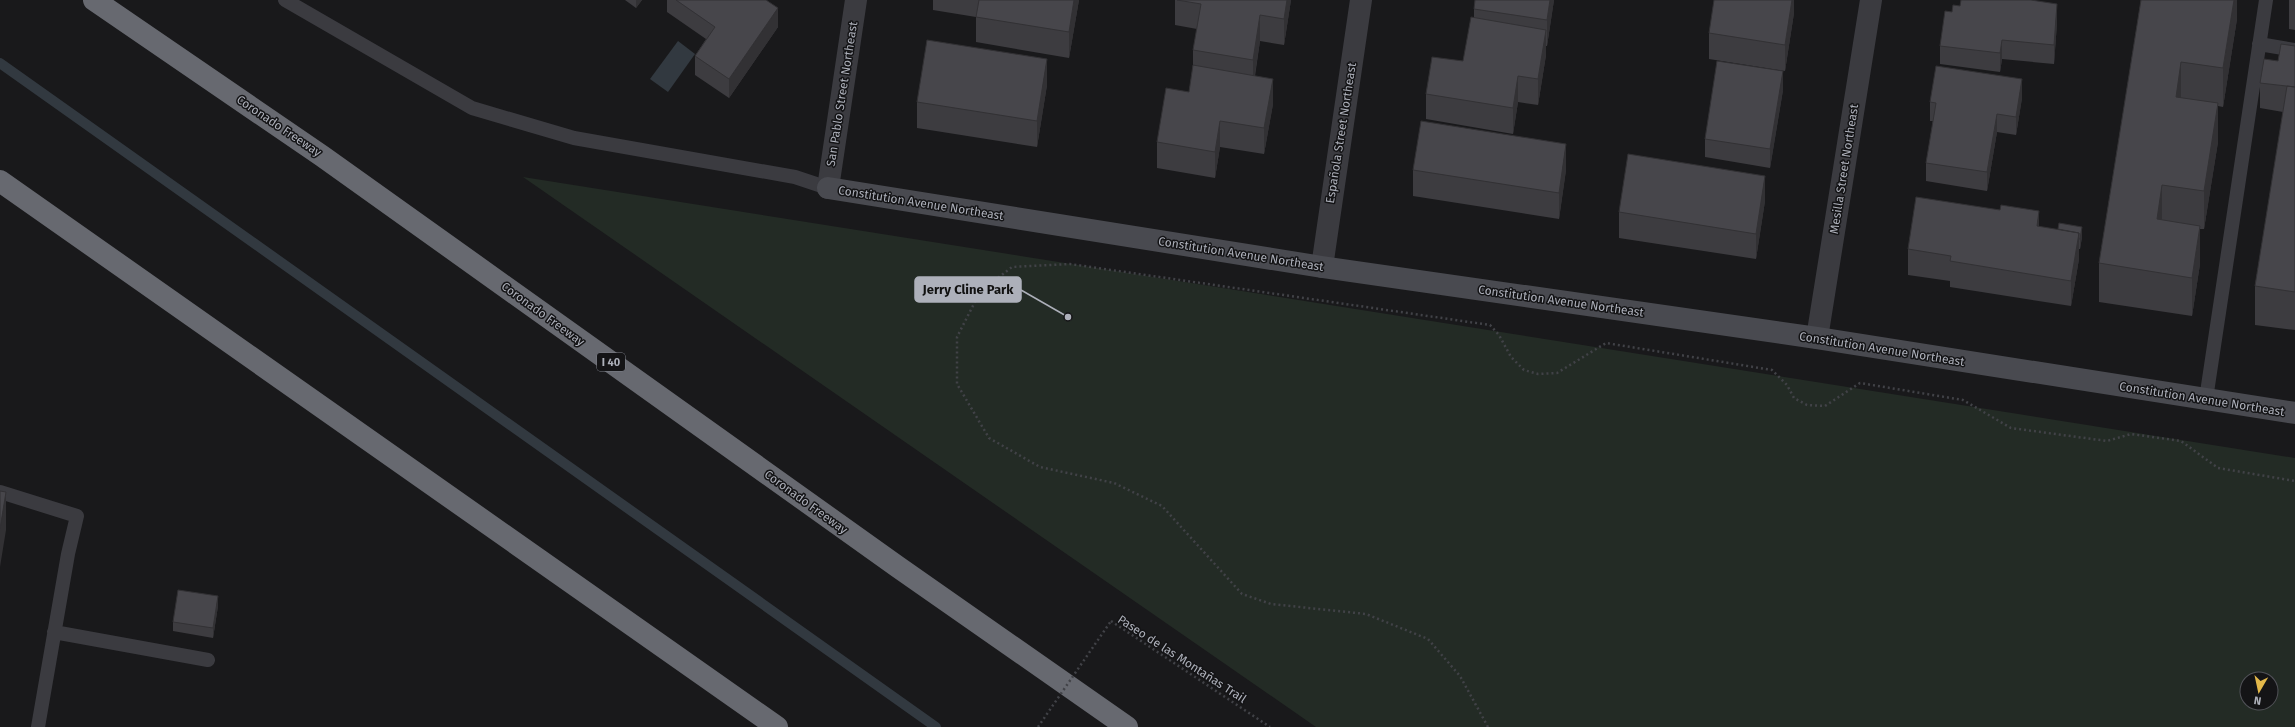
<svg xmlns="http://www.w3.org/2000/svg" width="2295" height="727" viewBox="0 0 2295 727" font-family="'Fira Sans',sans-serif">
	<rect width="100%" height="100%" fill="#19191b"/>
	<!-- green -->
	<path fill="#232b25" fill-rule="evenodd" d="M523,177L2295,458V727H1316ZM2247,679H2271V703H2247Z"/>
	<!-- water -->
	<path fill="#323940" d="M678,41L695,54L668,92L650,79Z"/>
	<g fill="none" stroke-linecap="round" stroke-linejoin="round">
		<!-- stream -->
		<path stroke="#323940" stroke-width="10" d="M0,63L936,727"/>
		<!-- path -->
		<path stroke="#414247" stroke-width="2.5" stroke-dasharray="2 3" stroke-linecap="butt" d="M1111,621L1270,727
			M1488,727L1460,676L1428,639L1366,614L1271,604L1242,594L1162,506L1114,483L1040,467L989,438L957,384V337L980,292L1012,267L1070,264L1490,325L1499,335L1511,357L1524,370L1538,374L1557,373L1606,343L1772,370L1787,385L1794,398L1807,405L1825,406L1860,383L1963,400L2011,428L2107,441L2131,434L2181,441L2218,468L2295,481"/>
		<!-- lane -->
		<path stroke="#3b3b40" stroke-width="14" d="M285,0L472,108L574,138L795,177L828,188
			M2259,44L2295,50
			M2206,399L2266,0
			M0,492L77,516L68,554L38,727
			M54,632L208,660"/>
		<!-- street -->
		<path stroke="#3b3b40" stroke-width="22" d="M828,188L856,0
			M1322,267L1361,0
			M1817,338L1871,0"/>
		<!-- secondary -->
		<path stroke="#494a50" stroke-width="22" d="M828,188L1322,267L1817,338L2295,413"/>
		<!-- highway -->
		<path stroke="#676970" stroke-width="22" d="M94,0L322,156L898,567L1127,727
			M0,181L777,727"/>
		<!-- path-bridge -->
		<path stroke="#414247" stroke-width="2.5" stroke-dasharray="2 3" stroke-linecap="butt" d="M1038,727L1111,621"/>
	</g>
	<!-- wall -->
	<path fill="#3d3c40" d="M625,0H642L636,8Z
		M667,0H766L778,27L729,98L695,75V56L706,39L667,12Z
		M933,0H1079L1069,58L976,42V17L933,10Z
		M1175,0H1291L1284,45L1260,41L1255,76L1273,104L1264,154L1220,147L1215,178L1157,168V142L1189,92L1193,65V50L1197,29L1175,25Z
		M1475,0H1554L1547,46H1546V55L1538,105L1518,102L1513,134L1426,119V94L1463,61L1474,18V9Z
		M1794,0V13L1785,71L1709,59V33Z
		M2141,0H2237V19L2223,107L2218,106V142L2204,229H2200V264L2192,316L2099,302V263Z
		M2289,0H2295V30L2289,29Z
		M1952,12L2057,23L2054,64L2002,59L2000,72L1940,64V46Z
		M2295,46V330L2255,325V286L2283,112L2260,108V83L2278,61Z
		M1047,85L1037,147L917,128V102Z
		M1783,90L1770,168L1705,157V139Z
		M2022,98L2016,135L1997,132L1987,191L1926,181V163L1933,121H1930V102Z
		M1413,170H1566L1559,219L1413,196Z
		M1765,201L1756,259L1619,238V212Z
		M2039,227L2082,237L2080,249H2079V259L2071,306L1950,287V281L1908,275V249Z
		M218,606L213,638L173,631V622Z"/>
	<!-- shaded-wall -->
	<path fill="#323134" d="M636,0H642L636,8Z
		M1074,0H1079L1069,58V32Z
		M1287,0H1291L1284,45V19Z
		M1550,0H1554L1547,46V20Z
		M1792,0H1794V13L1785,71V45Z
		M2234,0H2237V19L2223,107V68Z
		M2057,4V23L2054,64V45Z
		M778,8V27L729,98V79Z
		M1260,15V41L1253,86V60Z
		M1546,30V55L1538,105V79Z
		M2002,40V59L2000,72V53Z
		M1047,59V85L1037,147V121Z
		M2181,62V100L2176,97Z
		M1783,71V90L1770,168V149Z
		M1518,76V102L1513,134V108Z
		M1273,79V104L1264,154V128Z
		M2022,79V98L2016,135V117Z
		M2218,103V142L2204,229V191Z
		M1997,114V132L1987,191V172Z
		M1220,121V147L1215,178V152Z
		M1566,144V170L1559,219V193Z
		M1765,176V201L1756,259V234Z
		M2162,185V223L2157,219Z
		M2039,211V237L2037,226Z
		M2200,226V264L2192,316V278Z
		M2082,227V237L2080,249V239Z
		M2079,233V259L2071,306V281Z
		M6,492V530L0,567V529Z
		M218,596V606L213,638V628Z"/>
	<!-- building -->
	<path fill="#47464b" stroke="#323134" d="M676,0H766L778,8L729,79L695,56L715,27Z
		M979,0H1074L1069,32L976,17Z
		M1177,0H1287L1284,19L1260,15L1253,60L1193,50L1201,4Z
		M1475,0H1550L1547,20L1474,9Z
		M1714,0H1792L1785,45L1709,33Z
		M1961,0H2031L2057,4L2054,45L2002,40L2000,53L1940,46L1945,11L1952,12L1953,5L1960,6Z
		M2141,0H2234L2223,68L2181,62L2176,97L2218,103L2204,191L2162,185L2157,219L2200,226L2192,278L2099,263Z
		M1471,17L1546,30L1538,79L1518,76L1513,108L1426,94L1432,57L1463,61Z
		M927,40L1047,59L1037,121L917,102Z
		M2281,44L2295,46V87L2260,83L2264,59L2278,61Z
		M1717,61L1783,71L1770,149L1705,139Z
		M1193,65L1273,79L1264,128L1220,121L1215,152L1157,142L1166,88L1189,92Z
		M1936,66L2022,79L2016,117L1997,114L1987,172L1926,163L1936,103L1930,102Z
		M2287,86L2295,87V292L2255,286Z
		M1421,121L1566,144L1559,193L1413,170Z
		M1628,154L1765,176L1756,234L1619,212Z
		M1916,197L2000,210L2001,205L2039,211L2037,226L2079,233L2071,281L1950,261L1951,256L1908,249Z
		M2059,223L2082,227L2080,239H2079V233L2058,229Z
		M0,491L6,492L0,529Z
		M178,590L218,596L213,628L173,622Z"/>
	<g text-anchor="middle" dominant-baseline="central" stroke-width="3" stroke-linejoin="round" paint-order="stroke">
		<!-- shield labels -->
		<rect fill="#141416" stroke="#7f8189" stroke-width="1" x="597" y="353" width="28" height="18" rx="3"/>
		<g font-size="11" font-weight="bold" fill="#adb0ba">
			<text x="611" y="362">I 40</text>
		</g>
		<!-- street labels -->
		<g font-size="12" fill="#adb0ba" stroke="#141416">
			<text transform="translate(842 94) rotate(-81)">San Pablo Street Northeast</text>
			<text transform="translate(279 126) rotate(34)">Coronado Freeway</text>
			<text transform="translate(1341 133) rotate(-81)">Española Street Northeast</text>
			<text transform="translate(1844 169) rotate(-81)">Mesilla Street Northeast</text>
			<text transform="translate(921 203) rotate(9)">Constitution Avenue Northeast</text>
			<text transform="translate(1241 254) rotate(9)">Constitution Avenue Northeast</text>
			<text transform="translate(1561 301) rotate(8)">Constitution Avenue Northeast</text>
			<text transform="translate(543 314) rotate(36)">Coronado Freeway</text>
			<text transform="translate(1882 349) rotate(9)">Constitution Avenue Northeast</text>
			<text transform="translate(2202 399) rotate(9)">Constitution Avenue Northeast</text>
			<text transform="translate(806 502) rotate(36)">Coronado Freeway</text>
			<text transform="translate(1182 659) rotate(33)">Paseo de las Montañas Trail</text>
		</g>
	</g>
	<!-- callouts -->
	<path fill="none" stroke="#adb0ba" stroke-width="1.5" d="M1068 317L1021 290"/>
	<circle fill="#adb0ba" stroke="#141416" stroke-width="1.5" cx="1068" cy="317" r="4"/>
	<rect fill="#adb0ba" stroke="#adb0ba" stroke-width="1.5" x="915" y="277" width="106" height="25" rx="4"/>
	<g font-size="13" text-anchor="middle" font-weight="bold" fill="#111">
		<text x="968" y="294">Jerry Cline Park</text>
	</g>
	<!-- north arrow -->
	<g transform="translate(2259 691) rotate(189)"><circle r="19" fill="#141416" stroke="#515258"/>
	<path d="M0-3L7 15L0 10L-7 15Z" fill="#e3b84a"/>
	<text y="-6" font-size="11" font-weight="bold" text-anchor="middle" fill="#adb0ba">N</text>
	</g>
</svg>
